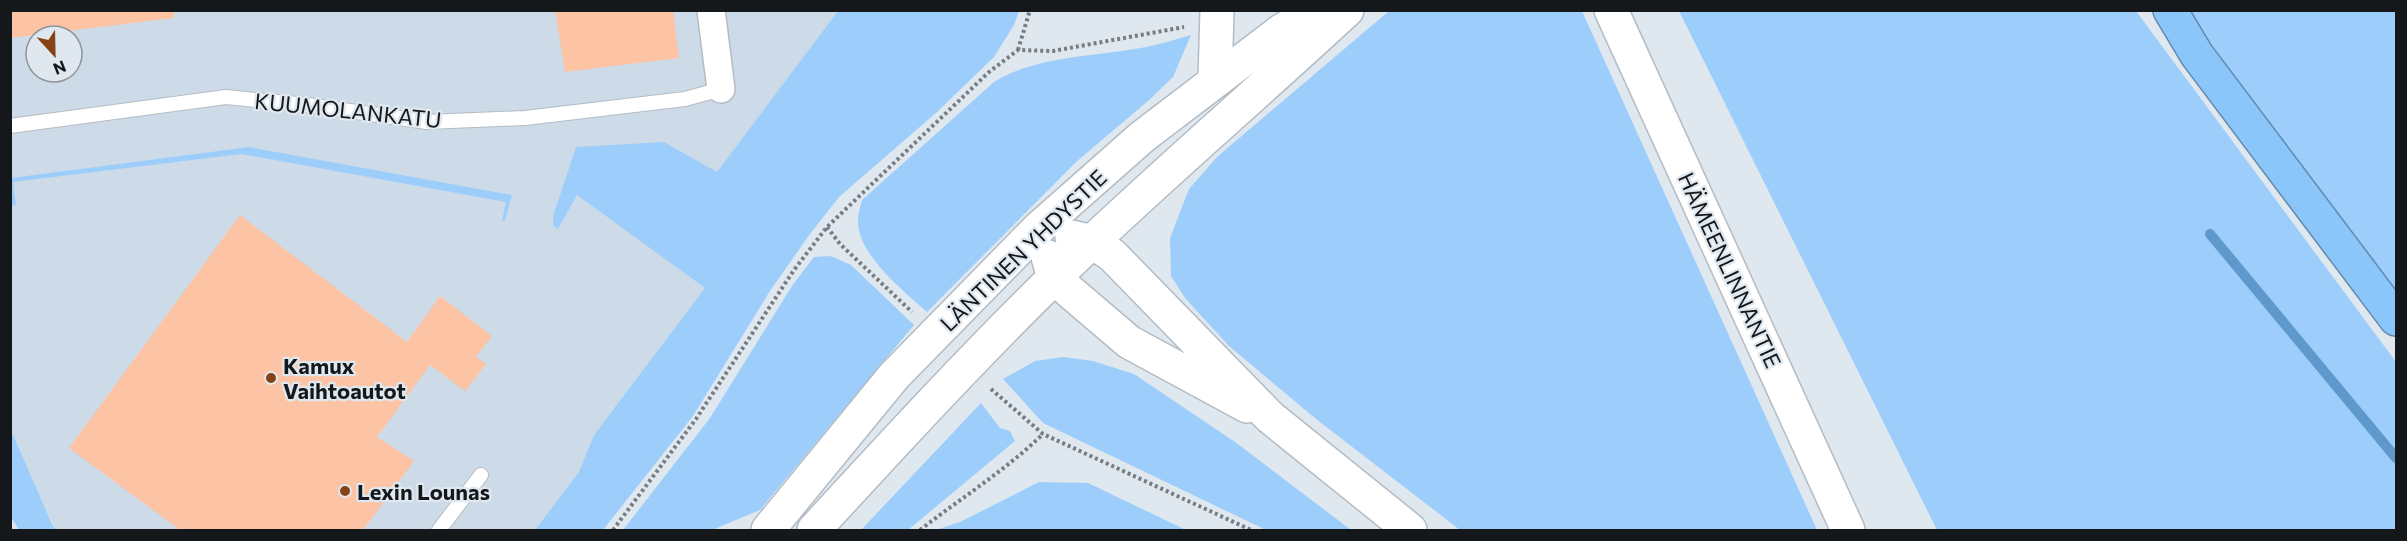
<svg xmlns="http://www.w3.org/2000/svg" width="2407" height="541" viewBox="0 0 2407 541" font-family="Commissioner,sans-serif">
	<rect width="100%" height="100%" fill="#dfe7ef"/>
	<!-- built -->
	<path fill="#cddbe8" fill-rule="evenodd" d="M10,11H954L550,530H56L11,438ZM36,36H72V72H36Z"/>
	<!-- green -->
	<path fill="#9dcefb" d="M838,11H1019L1014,25L994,57L937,112L839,197L810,234L770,291L693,416L603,530H535L579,472L594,435L705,288L577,195L558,229L553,225V216L576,147L664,142L717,172Z
		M1389,11H1582L1817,530H1460L1316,419L1229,346L1185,298L1171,276L1170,238L1189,189L1218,156Z
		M1679,11H2136L2396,362V530H1937Z
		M2185,11H2396V296L2237,88Z
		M1191,35L1173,77L1148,101L1076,162L927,312C903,290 856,254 858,219C858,213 861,206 862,200L994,82C1038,55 1095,57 1146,47C1161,44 1176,39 1191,35Z
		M249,147L512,195L505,221H502L506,202L241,154L13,182L16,205L11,206V178Z
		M831,256L851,265L914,325L760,510L712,530H623L710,418L792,286L814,257Z
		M1063,357L1093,361L1134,374L1235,442L1351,530H1266L1043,423L1003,379L1035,361Z
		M981,403L1000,428L1010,431L1015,441L908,530H861Z
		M10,428L52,524L56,530H19L11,517Z
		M1039,482L1088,483L1186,530H936L960,522Z"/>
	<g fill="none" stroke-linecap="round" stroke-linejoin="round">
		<!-- stream -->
		<path stroke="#5f98ca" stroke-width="10" d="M2210,234L2396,458"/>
	</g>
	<!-- building -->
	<path fill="#fcc3a4" d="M10,10H174V18L10,38Z
		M555,10H673L679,58L565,72Z
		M240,215L407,342L440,296L492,336L476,357L486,364L465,391L430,365L377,437L414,461L363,530H180L69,448Z"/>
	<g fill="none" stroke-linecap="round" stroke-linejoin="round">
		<!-- lane casing -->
		<g stroke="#b4bcc3" stroke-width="16">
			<path id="lane" d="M10,126L226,97L308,105L427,122L525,118L685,99L721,89
				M439,530L481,475"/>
		</g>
		<!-- street casing -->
		<g stroke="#b4bcc3" stroke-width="30">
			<path id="street" d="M711,10L721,89"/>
		</g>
		<!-- secondary casing -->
		<g stroke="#b4bcc3" stroke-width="36">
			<path id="secondary" d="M1611,10L1848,530
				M1215,80L1217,10
				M1072,237L1092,242L1112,255L1270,417L1410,530
				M1048,257L1054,278L1129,342L1247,406
				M768,530L894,376L1039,228L1142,137L1281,31L1317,10
				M814,530C893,444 972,358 1055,277C1150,185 1250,100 1347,10"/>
		</g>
		<!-- highway casing -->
		<g stroke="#6289ac" stroke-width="36">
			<path id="highway" d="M2170,10L2197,55L2396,319"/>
		</g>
		<!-- path -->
		<path stroke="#777c81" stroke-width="4" stroke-dasharray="3 3" stroke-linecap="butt" d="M1018,50L1030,10
			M827,227L840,244L912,312
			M991,389L1043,434L1251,530
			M10,529L11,530
			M613,530L696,419L794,270L827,227L989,72L1018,50L1053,51L1184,27
			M920,530C961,498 1006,470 1043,434"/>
		<!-- lane -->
		<use href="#lane" stroke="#fff" stroke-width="14"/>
		<!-- street -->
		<use href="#street" stroke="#fff" stroke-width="27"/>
		<!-- secondary -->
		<use href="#secondary" stroke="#fff" stroke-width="33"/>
		<!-- highway -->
		<use href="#highway" stroke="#8bc6fb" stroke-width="33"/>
	</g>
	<!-- markers -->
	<g fill="#864316" stroke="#dfe7ef" stroke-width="2">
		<circle cx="271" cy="378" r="6"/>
		<circle cx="345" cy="491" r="6"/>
	</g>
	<g text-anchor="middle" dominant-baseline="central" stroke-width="4.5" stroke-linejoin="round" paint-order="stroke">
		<!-- street labels -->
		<g font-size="22" fill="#15181a" stroke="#dfe7ef">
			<text transform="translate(348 110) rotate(6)">KUUMOLANKATU</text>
			<text transform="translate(1023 250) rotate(-44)">LÄNTINEN YHDYSTIE</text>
			<text transform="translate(1730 270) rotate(65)">HÄMEENLINNANTIE</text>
		</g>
		<!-- poi labels -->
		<g font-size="22" font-weight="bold" fill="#15181a" stroke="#dfe7ef" text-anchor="start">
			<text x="283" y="365">Kamux<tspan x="283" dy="25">Vaihtoautot</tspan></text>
			<text x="357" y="491">Lexin Lounas</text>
		</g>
	</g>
	<!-- border -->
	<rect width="2407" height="541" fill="none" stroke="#15181a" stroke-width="24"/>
	<!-- north arrow -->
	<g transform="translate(54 54) rotate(158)"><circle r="28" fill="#dfe7ef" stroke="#8e949a" stroke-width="1.5"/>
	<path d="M0-4.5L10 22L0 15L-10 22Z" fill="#864316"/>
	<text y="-9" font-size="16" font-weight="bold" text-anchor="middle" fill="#15181a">N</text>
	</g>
</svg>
